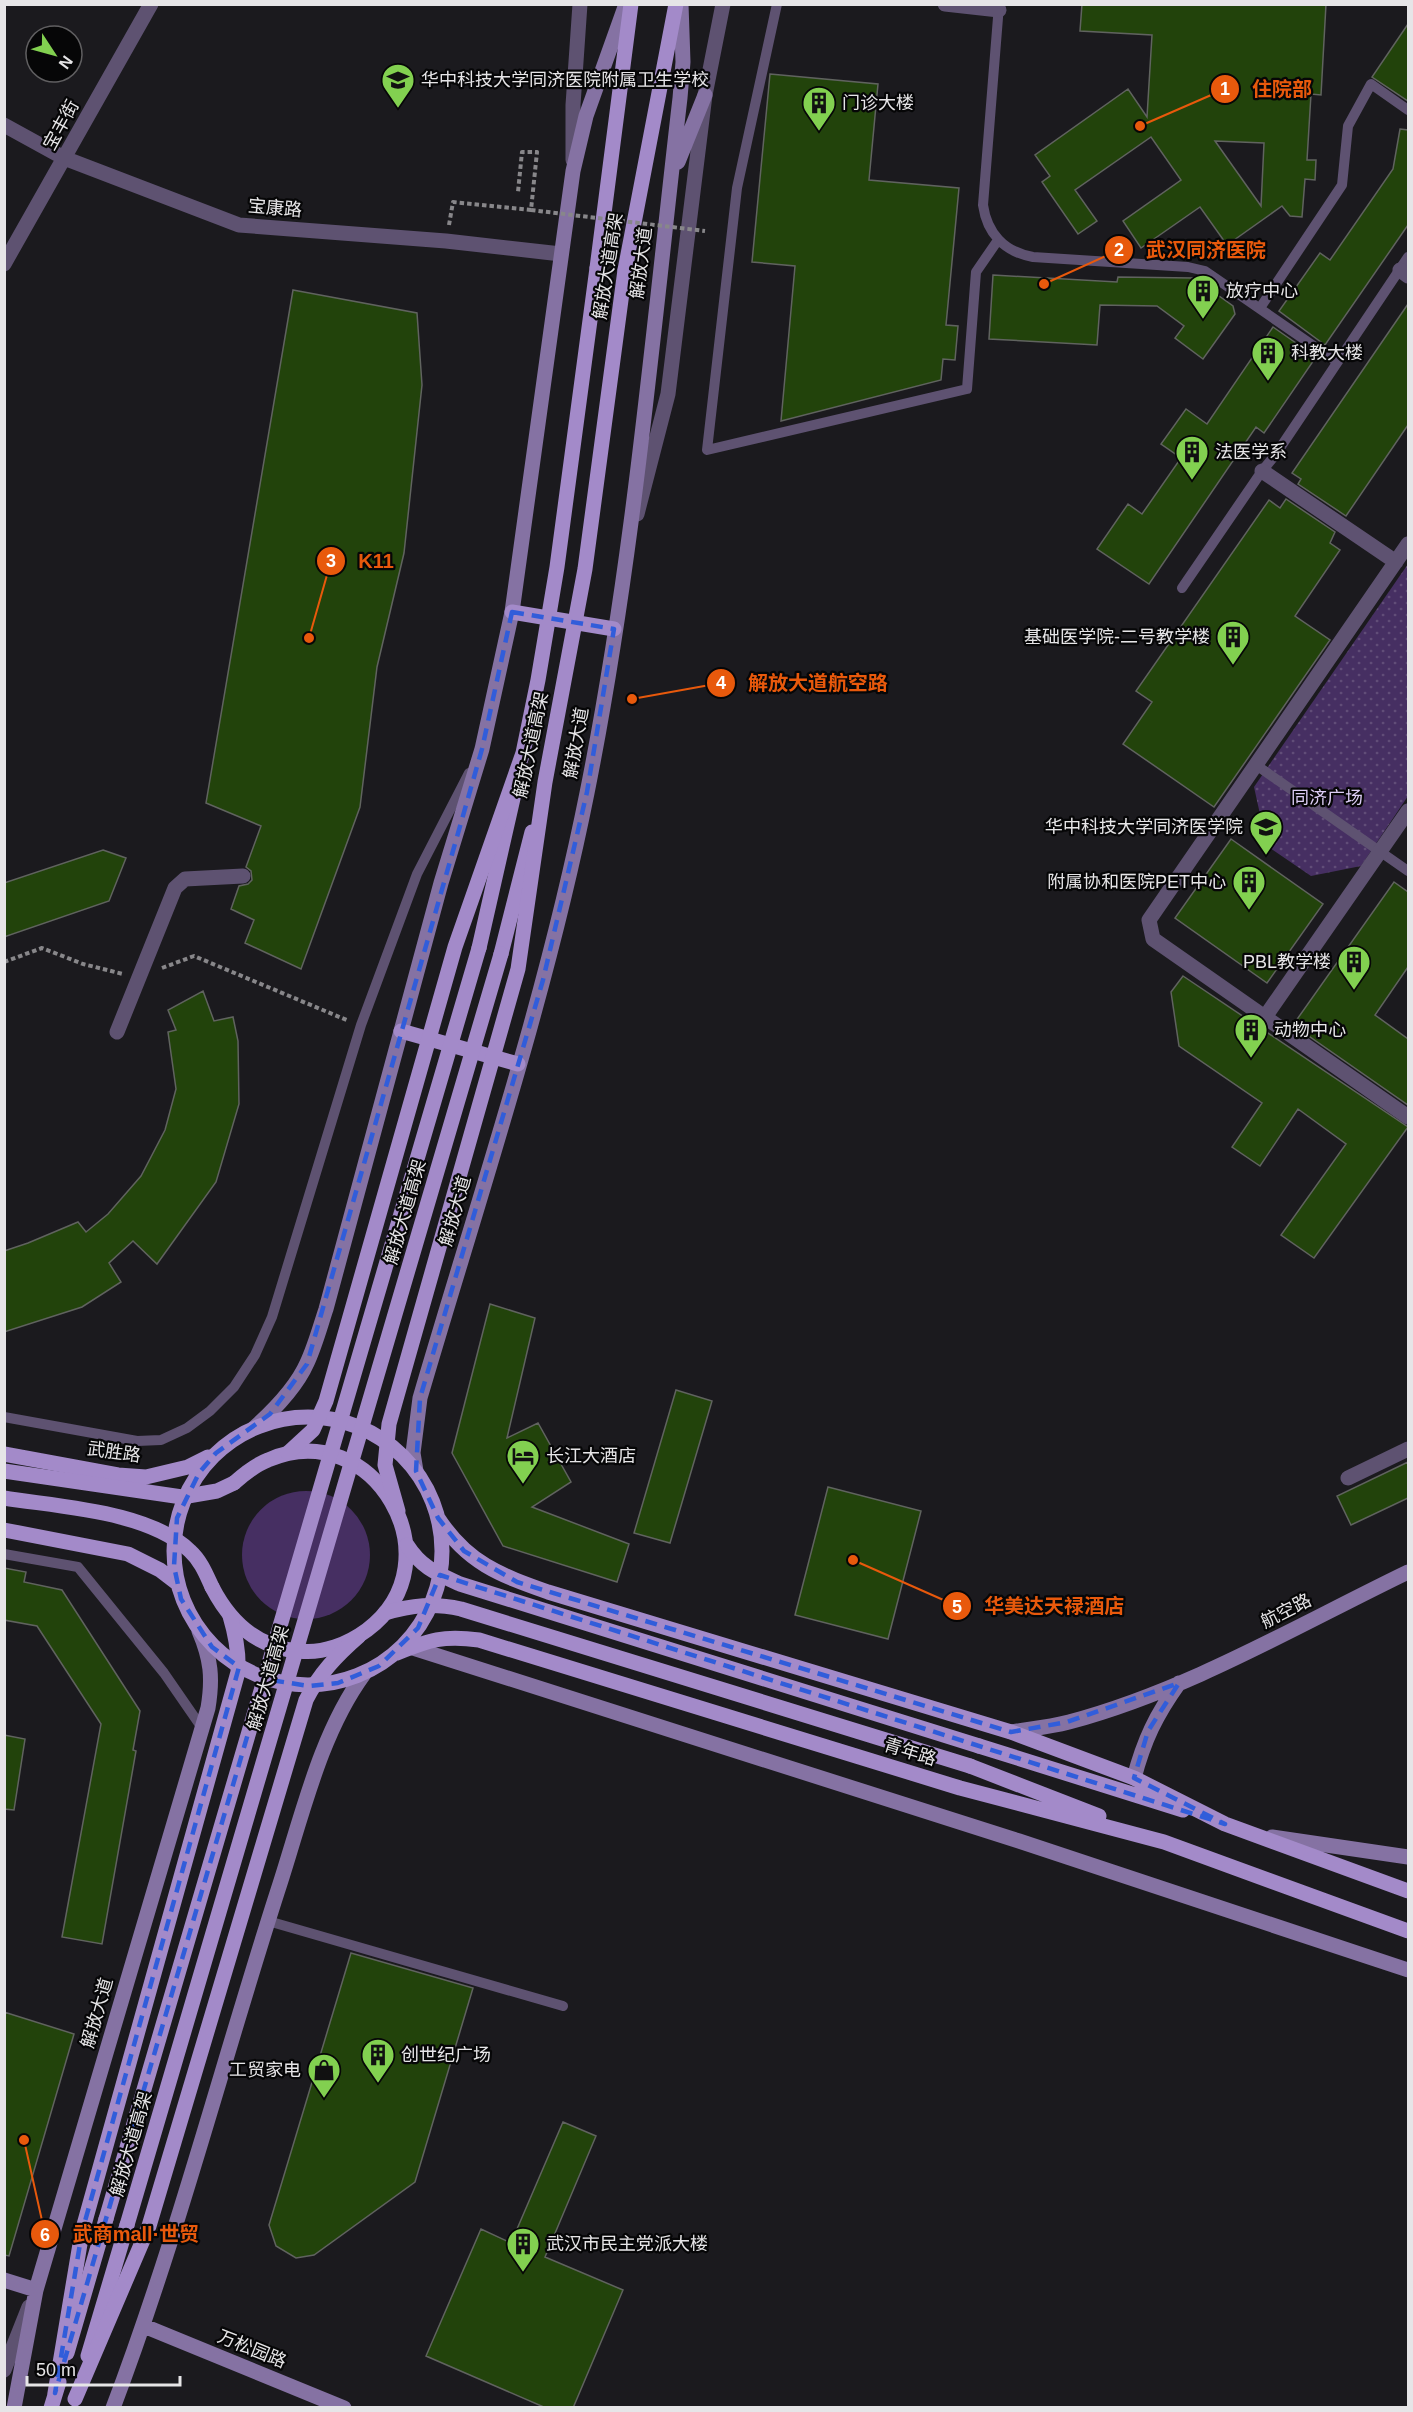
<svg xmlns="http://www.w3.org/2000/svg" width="1413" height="2412" viewBox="0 0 1413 2412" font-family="Arial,'Noto Sans SC',sans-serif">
	<defs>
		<pattern id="park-dots" width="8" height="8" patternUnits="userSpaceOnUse" patternTransform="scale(1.5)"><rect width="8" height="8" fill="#462f62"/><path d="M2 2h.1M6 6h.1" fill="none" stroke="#614d78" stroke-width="1.8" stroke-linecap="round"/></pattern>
	</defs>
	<rect width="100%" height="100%" fill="#1b1a1e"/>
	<!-- green -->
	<path fill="#462f62" d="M242 1555a64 64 0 1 1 128 0a64 64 0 1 1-128 0Z"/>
	<!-- park -->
	<path fill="url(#park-dots)" d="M1408,564V796L1361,866L1311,876L1267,846L1254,787Z"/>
	<!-- building -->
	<path fill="#22430b" stroke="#60635f" stroke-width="1.5" fill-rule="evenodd" d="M1082,4H1326L1321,95L1311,94L1307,160H1316L1315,180L1305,179L1302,217L1290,216L1282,206L1227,245L1200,207L1141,248L1123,221L1181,180L1151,137L1075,190L1097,221L1078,234L1042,182L1050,176L1035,155L1128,89L1147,117L1152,35L1080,31ZM1215,141L1264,143L1261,206Z
		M1408,24V101L1372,77Z
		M770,74L878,84L869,180L959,188L946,325L958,326L955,360L943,359L941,380L781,421L795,266L752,262Z
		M1400,129L1408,130V225L1325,345L1279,311L1320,253L1330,260L1393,169Z
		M993,275L1117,282L1118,277L1193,278L1196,280L1207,298L1212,291L1233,306L1235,314L1203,359L1175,338L1184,326L1157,306L1100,305L1097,345L989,339Z
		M293,290L417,313L422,385L404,553L377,667L360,807L301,969L245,943L254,920L231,909L239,886L248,884L252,880L251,871L246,867L261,826L206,803Z
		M1408,304V425L1346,516L1298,484L1301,479L1292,473Z
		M1273,327L1316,357L1264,433L1256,427L1149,584L1097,549L1128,504L1142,514L1181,458L1161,444L1186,409L1207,424Z
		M1286,499L1335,532L1330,543L1340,550L1295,616L1330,640L1214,807L1123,744L1152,702L1136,691L1269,500L1280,508Z
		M1231,839L1323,904L1267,983L1175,918Z
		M103,850L126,858L109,901L4,937V883Z
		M1394,882L1408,892V967L1375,1015L1408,1039V1105L1293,1025Z
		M1183,976L1408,1127L1314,1258L1281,1235L1346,1144L1298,1109L1260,1166L1232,1147L1262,1103L1179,1046L1171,992Z
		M203,991L214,1021L233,1017L238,1041L239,1104L216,1182L157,1264L133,1241L109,1263L121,1282L82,1307L4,1332V1251L28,1243L78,1222L86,1232L108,1214L141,1176L165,1130L176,1089L168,1032L176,1030L168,1010Z
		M490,1304L535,1318L507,1438L538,1423L571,1482L532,1507L629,1544L617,1582L503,1546L452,1453Z
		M676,1390L712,1401L670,1543L634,1533Z
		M1408,1462V1498L1351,1525L1337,1496Z
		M828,1487L921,1511L888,1639L795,1615Z
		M4,1568L26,1572L24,1582L62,1590L140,1711L133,1750L136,1751L102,1944L62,1937L101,1724L37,1626L4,1620Z
		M4,1735L25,1739L14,1810L4,1809Z
		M351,1953L473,1988L415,2182L314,2255L296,2258L276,2246L269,2225Z
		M4,2012L74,2034L9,2256L4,2255Z
		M563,2122L596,2136L545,2257L623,2290L573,2408H546L426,2356L481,2229L511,2243Z"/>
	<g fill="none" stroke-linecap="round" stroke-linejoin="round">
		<!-- path -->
		<path stroke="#88878a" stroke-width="4" stroke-dasharray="4.5 3" stroke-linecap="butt" d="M449,225L453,202L531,210L537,152H522L518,192
			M4,962L42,948L83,964L123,974
			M162,968L194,956L349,1021"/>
		<!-- lane -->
		<path stroke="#5e5271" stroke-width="10" d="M777,4L737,188L707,450L967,389L976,272L998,240
			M999,5L983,205C987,233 1004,252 1033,257L1188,267L1205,271L1337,362
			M1260,308L1342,185L1348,126L1371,84L1408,110
			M1182,588L1262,471L1276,454L1408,257
			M1256,765L1408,871
			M4,1417L137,1441L161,1440L187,1428L210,1411L234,1387L255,1355L272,1317L361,1025L417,874L469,773
			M4,1554L78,1567L164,1673L202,1728
			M268,1921L563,2006"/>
		<!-- street -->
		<path stroke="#5e5271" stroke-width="15" d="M945,4L999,10
			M4,125L64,158L239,225L446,241L561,254
			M573,160V105L580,4
			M4,264L151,4
			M1400,270L1408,276
			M1262,471L1396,562
			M637,514L668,394L705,95L723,4
			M1408,544L1149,920L1153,939L1408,1117
			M1265,1017L1408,811
			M1348,1478L1408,1449
			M4,2370L29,2307"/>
		<!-- secondary -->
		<path stroke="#8572a3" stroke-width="15" d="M678,162L705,95
			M254,1428C274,1410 296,1388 307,1363C315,1346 320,1327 326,1309L441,883L482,749L512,612L573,171L586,116L626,4
			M416,1471L413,1453L420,1398C479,1197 546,998 587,793C633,564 653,330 680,98L683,62L681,4
			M410,1647L1019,1841L1408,1970
			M1011,1732C1030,1729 1050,1727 1069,1722C1189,1690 1298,1625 1408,1572
			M1134,1778C1144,1740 1156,1715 1179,1683
			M1272,1837L1408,1857
			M4,2280L36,2290
			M144,2326L344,2408
			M14,2408L36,2290L208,1708C213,1678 211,1659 199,1631
			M113,2408C177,2239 222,2064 277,1893C301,1821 319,1735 364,1674"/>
		<!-- primary -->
		<path stroke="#a38ac9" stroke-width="15" d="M597,268L631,4
			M625,270L676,4
			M512,612L614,629
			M479,948L514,794
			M501,954L532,832
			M401,1031L518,1064
			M174 1551a134 134 0 1 1 268 0a134 134 0 1 1-268 0Z
			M4,1454L118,1475L146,1477L188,1467L208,1457
			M438,1518C467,1563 500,1575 548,1592L1011,1732L1134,1778L1225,1824L1408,1891
			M4,1530L128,1554L160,1570L177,1583
			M212,1587C230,1622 258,1648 299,1651C323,1654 348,1644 367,1630C459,1561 373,1414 268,1460C255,1465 244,1474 234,1483
			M397,1653C430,1640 443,1635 479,1640L960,1788L1164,1842L1408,1931
			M979,1746L1183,1810
			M970,1766L1099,1816
			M67,2353L106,2219
			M88,2356L127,2225
			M51,2408L59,2382"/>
		<!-- path-bridge -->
		<path stroke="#88878a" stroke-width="4" stroke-dasharray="4.5 3" stroke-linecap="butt" d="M531,210L705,231"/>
		<!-- street-bridge -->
		<path stroke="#5e5271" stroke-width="15" d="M117,1032L175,888L185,879L243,876"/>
		<!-- primary-bridge -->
		<path stroke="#a38ac9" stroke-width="15" d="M288,1453L313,1430L326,1401L455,947L523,753L538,680L557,567L597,268
			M4,1471L182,1497L217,1491L234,1483
			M4,1498C60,1507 149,1511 190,1551C201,1561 206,1574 212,1587
			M398,1511L385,1465L389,1424L518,969L545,782L585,569L625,270
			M407,1545C421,1567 436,1573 460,1584L979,1746
			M385,1613C412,1605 434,1603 461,1609L970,1766
			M106,2219L479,948
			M127,2225L501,954
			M55,2393L82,2232L238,1672C239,1652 236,1636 230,1616
			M75,2399L149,2226L306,1700C319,1674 337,1655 359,1636"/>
	</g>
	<!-- marked area -->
	<path fill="none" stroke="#315dda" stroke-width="4.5" stroke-dasharray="12 8" stroke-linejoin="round" d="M512,612L614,629L587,792L543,980L420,1398L416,1471L438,1518L464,1551L517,1582L1011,1732L1067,1722L1179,1683L1148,1731L1134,1778L1225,1824L440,1575L418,1628L379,1666L338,1683L309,1686L264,1679L55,2393L82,2232L239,1667L212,1647L181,1599L174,1566L177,1518L199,1473L216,1453L270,1414L307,1364L482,749Z"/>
	<!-- icons -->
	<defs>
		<g id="school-pin" transform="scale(1.725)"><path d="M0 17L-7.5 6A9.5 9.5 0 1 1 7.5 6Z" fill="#82d050" stroke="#060607"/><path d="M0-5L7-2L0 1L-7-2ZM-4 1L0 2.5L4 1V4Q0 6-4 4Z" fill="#111"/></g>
		<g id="building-pin" transform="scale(1.725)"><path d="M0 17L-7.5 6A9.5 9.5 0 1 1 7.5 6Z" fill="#82d050" stroke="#060607"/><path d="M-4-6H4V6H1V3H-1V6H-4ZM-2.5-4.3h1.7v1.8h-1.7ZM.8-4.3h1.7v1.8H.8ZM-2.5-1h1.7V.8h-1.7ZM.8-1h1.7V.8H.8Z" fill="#111"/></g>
		<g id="university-pin" transform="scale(1.725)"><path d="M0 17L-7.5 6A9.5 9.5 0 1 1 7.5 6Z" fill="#82d050" stroke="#060607"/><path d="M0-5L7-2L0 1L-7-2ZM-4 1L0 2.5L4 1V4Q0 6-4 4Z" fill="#111"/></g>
		<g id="hotel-pin" transform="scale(1.725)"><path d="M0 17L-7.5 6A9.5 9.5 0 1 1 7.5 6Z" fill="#82d050" stroke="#060607"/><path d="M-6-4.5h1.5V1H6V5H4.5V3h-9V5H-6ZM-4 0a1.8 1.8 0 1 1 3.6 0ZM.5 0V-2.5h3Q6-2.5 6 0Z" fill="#111"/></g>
		<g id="shop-pin" transform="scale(1.725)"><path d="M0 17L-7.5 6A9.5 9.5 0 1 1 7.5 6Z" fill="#82d050" stroke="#060607"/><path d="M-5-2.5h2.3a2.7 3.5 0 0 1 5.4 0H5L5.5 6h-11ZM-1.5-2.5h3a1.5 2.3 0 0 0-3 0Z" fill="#111"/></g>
	</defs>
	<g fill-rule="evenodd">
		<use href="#school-pin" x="398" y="80"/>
		<use href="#building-pin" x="819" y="103"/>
		<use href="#building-pin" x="1203" y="291"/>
		<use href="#building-pin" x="1268" y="353"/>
		<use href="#building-pin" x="1192" y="452"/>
		<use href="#building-pin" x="1233" y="637"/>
		<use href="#university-pin" x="1266" y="827"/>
		<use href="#building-pin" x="1249" y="882"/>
		<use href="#building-pin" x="1354" y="962"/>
		<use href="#building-pin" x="1251" y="1030"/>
		<use href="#hotel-pin" x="523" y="1456"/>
		<use href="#building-pin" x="378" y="2055"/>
		<use href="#shop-pin" x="324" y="2070"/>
		<use href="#building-pin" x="523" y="2244"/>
	</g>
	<g text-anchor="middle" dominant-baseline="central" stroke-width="4.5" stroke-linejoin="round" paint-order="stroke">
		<!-- poi labels -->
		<g font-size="18" fill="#e6e5e7" stroke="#060607" text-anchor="start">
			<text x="421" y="80">华中科技大学同济医院附属卫生学校</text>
			<text x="842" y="103">门诊大楼</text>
			<text x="1226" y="291">放疗中心</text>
			<text x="1291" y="353">科教大楼</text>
			<text x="1215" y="452">法医学系</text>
			<text x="1210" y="637" text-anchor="end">基础医学院-二号教学楼</text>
			<text x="1243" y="827" text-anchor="end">华中科技大学同济医学院</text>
			<text x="1226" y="882" text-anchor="end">附属协和医院PET中心</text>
			<text x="1331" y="962" text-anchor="end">PBL教学楼</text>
			<text x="1274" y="1030">动物中心</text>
			<text x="546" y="1456">长江大酒店</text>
			<text x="401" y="2055">创世纪广场</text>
			<text x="301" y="2070" text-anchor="end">工贸家电</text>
			<text x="546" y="2244">武汉市民主党派大楼</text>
		</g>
		<!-- street labels -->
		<g font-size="18" fill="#e6e5e7" stroke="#060607">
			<text transform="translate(61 125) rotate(-61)">宝丰街</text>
			<text transform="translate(275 208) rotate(5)">宝康路</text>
			<text transform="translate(641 263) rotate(-83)">解放大道</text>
			<text transform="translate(608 266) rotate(-81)">解放大道高架</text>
			<text transform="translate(576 743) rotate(-80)">解放大道</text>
			<text transform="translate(531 745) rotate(-78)">解放大道高架</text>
			<text transform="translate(455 1211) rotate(-74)">解放大道</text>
			<text transform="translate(405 1212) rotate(-74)">解放大道高架</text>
			<text transform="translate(114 1452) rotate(8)">武胜路</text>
			<text transform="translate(1286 1611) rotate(-27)">航空路</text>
			<text transform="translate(268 1678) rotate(-74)">解放大道高架</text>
			<text transform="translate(910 1752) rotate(17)">青年路</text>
			<text transform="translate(97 2013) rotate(-74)">解放大道</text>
			<text transform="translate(131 2144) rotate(-74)">解放大道高架</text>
			<text transform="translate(252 2349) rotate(22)">万松园路</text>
		</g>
		<!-- park labels -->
		<g font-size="18" fill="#dccdf5" stroke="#060607">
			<text x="1327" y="798">同济广场</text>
		</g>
	</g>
	<!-- callouts -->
	<path fill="none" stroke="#e8590c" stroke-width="2" d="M1140 126L1225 89M1044 284L1119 250M309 638L331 561M632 699L721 683M853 1560L957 1606M24 2140L45 2234"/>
	<g fill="#e8590c" stroke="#060607" stroke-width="2">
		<circle cx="1140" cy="126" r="6"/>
		<circle cx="1044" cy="284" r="6"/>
		<circle cx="309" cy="638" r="6"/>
		<circle cx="632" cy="699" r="6"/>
		<circle cx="853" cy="1560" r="6"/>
		<circle cx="24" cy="2140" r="6"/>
		<circle cx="1225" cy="89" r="15"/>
		<circle cx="1119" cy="250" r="15"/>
		<circle cx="331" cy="561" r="15"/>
		<circle cx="721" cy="683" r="15"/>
		<circle cx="957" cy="1606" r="15"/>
		<circle cx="45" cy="2234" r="15"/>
	</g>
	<g font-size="18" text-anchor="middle" font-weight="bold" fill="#fff">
		<text x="1225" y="95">1</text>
		<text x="1119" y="256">2</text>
		<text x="331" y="567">3</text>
		<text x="721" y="689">4</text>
		<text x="957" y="1613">5</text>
		<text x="45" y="2241">6</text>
	</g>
	<g font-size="20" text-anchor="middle" font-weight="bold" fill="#e8590c" stroke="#060607" stroke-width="4.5" stroke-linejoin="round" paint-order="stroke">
		<text x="1282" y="96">住院部</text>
		<text x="1206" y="257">武汉同济医院</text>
		<text x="376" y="568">K11</text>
		<text x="818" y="690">解放大道航空路</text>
		<text x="1054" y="1613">华美达天禄酒店</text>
		<text x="136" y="2241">武商mall·世贸</text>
	</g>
	<!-- border -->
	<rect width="1413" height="2412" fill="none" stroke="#e6e5e7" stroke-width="12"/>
	<!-- north arrow -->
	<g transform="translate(54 54) rotate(126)"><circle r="28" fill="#060607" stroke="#605f61" stroke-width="1.5"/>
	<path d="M0-4.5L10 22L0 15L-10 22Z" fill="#82d050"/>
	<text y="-9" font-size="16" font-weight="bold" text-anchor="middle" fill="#e6e5e7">N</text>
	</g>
	<!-- scale -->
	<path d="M27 2376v9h153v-9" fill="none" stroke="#e6e5e7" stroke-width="3"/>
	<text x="36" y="2376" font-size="18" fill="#e6e5e7" stroke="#060607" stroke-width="4.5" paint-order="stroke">50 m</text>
</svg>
